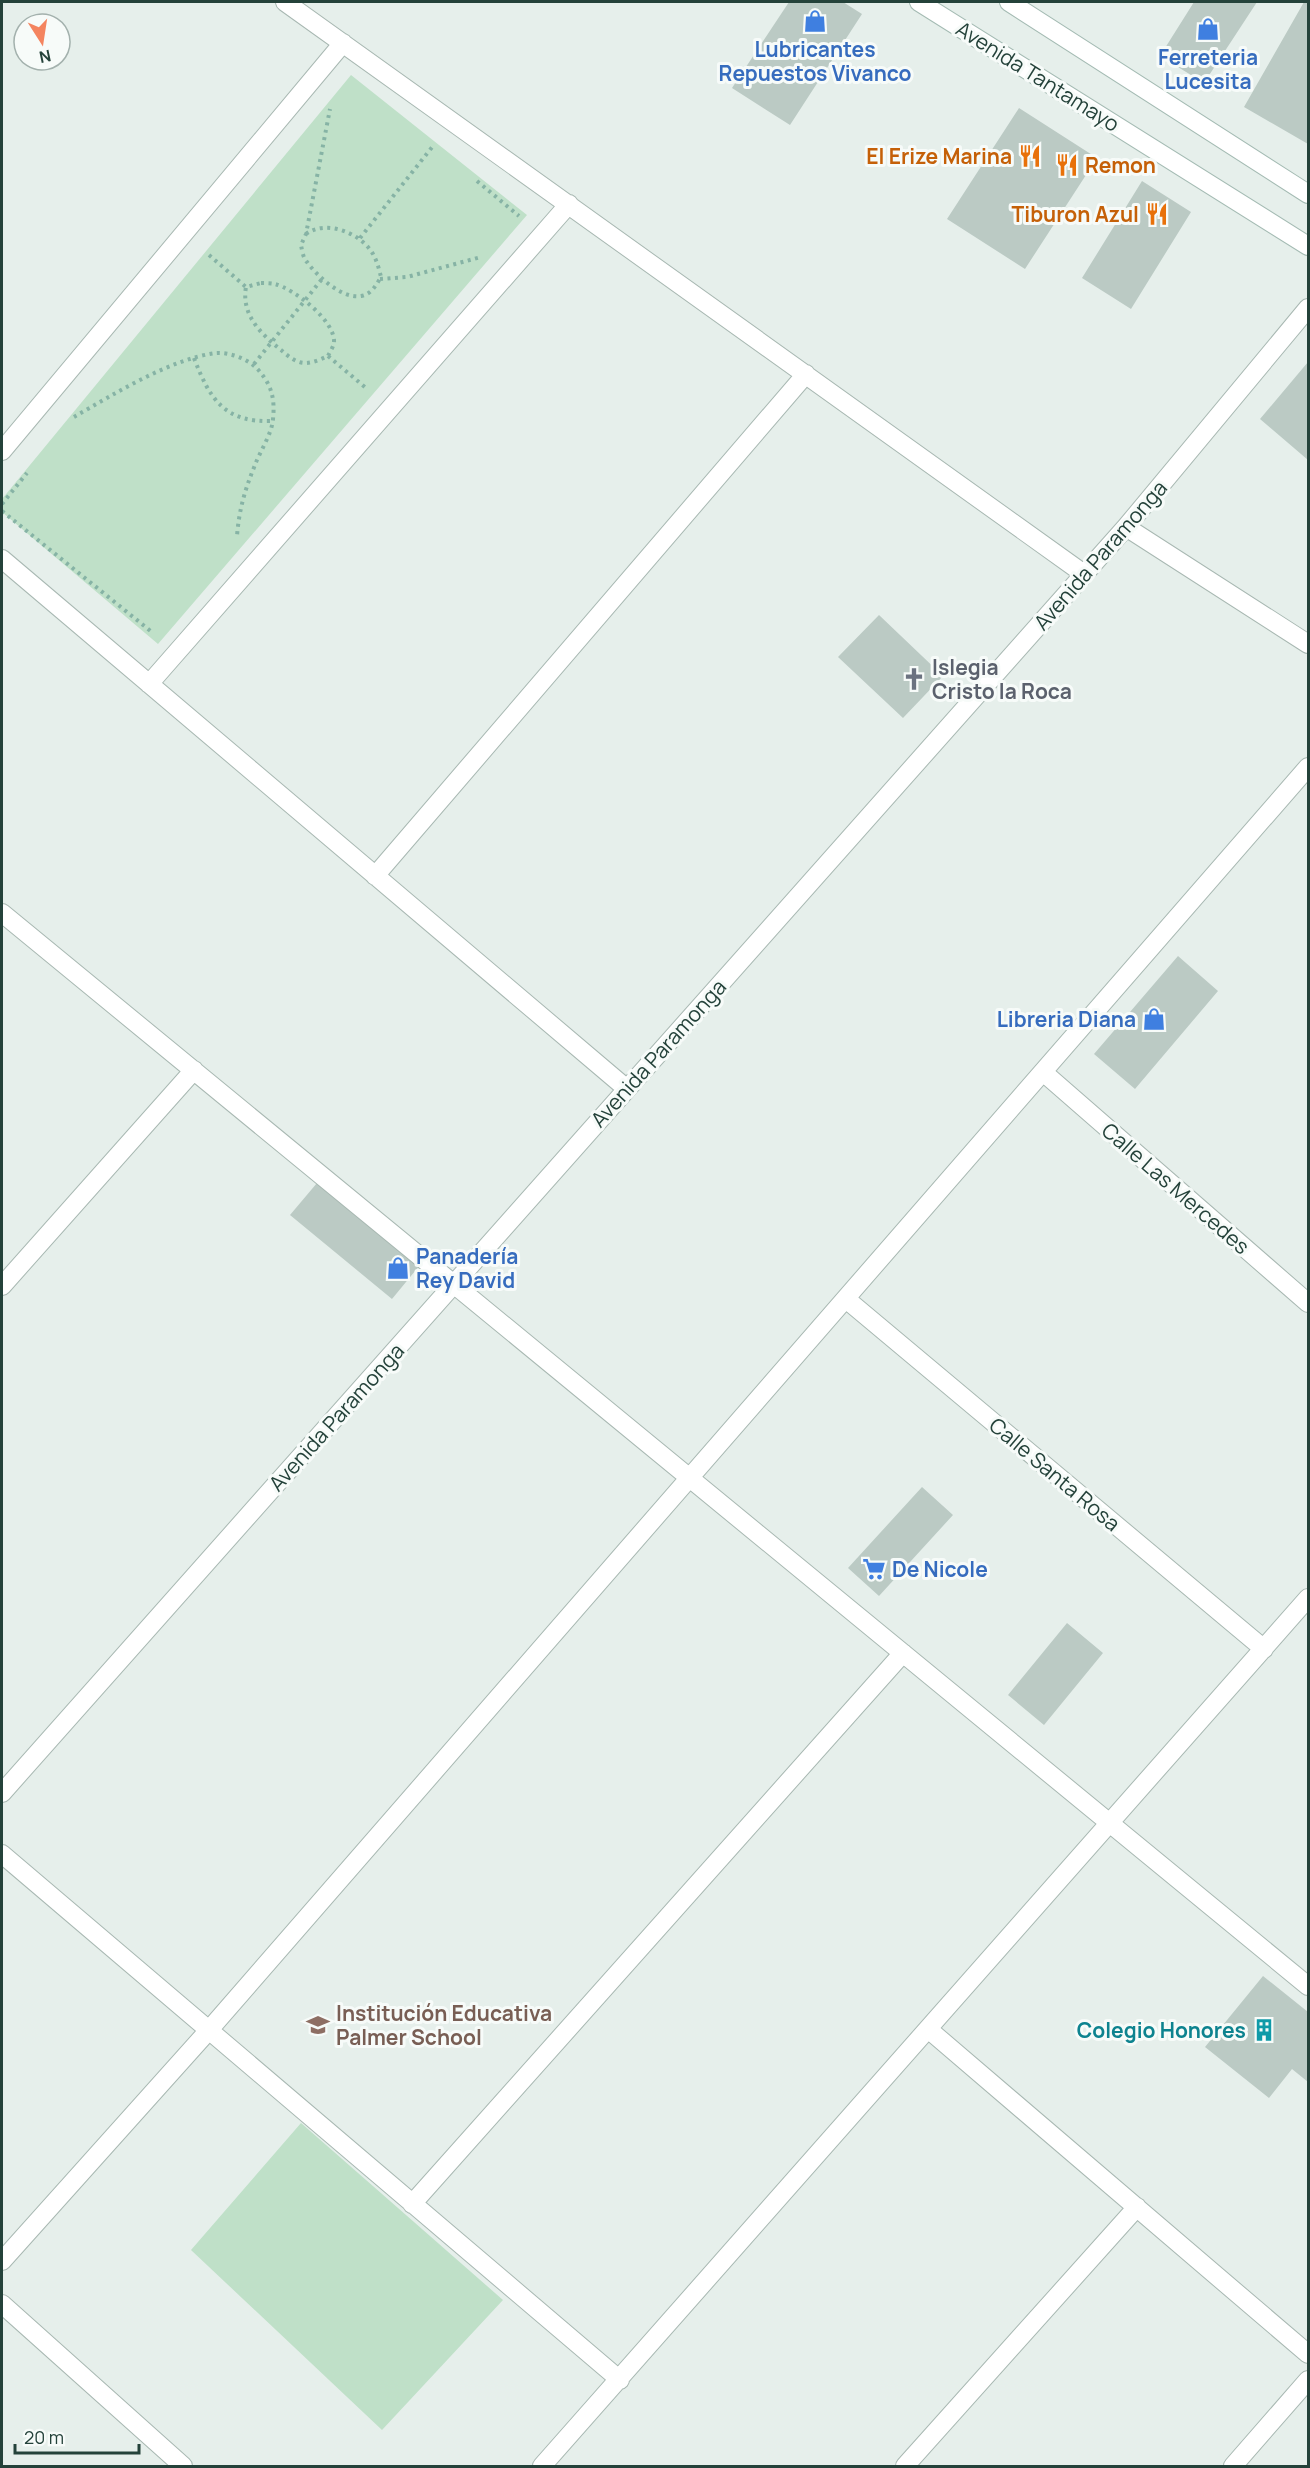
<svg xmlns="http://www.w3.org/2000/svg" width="1310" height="2468" viewBox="0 0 1310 2468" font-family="Manrope,sans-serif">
	<rect width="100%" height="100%" fill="#e6efeb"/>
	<!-- green -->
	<path fill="#bfe0c8" d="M351,75L527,215L158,644L2,512V499Z
		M301,2123L503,2300L382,2430L191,2250Z"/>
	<!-- building -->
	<path fill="#bbcac4" d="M789,2H843L862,14L790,125L732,88Z
		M1194,2H1257L1204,83L1160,56Z
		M1304,2H1308V144L1244,107Z
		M1019,108L1097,158L1025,269L947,219Z
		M1142,181L1191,212L1131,309L1082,278Z
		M1308,362V460L1260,419Z
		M879,615L943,676L903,718L838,657Z
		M1178,956L1218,991L1135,1089L1094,1054Z
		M317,1183L420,1265L392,1299L290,1215Z
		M922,1487L953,1515L879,1596L848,1568Z
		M1067,1623L1103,1653L1044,1725L1008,1695Z
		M1263,1976L1308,2012V2082L1292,2069L1269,2098L1205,2047Z"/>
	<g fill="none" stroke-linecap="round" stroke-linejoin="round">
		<!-- street casing -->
		<g stroke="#a8b8b2" stroke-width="20">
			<path id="street" d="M285,2L1084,574
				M2,451L343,43
				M1126,527L1308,644
				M2,559L627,1089
				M149,684L569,204
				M375,876L806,374
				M2,913L1308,1986
				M1043,1072L1308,1303
				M2,1286L194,1070
				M846,1299L1264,1649
				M2,1793L1126,527L1308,308
				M2,1854L620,2380
				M928,2029L1308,2354
				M412,2204L903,1653
				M2,2261L209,2030L1308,767
				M2,2304L183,2466
				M542,2466L1308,1598
				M905,2466L1137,2207
				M1233,2466L1308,2380"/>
		</g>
		<!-- secondary casing -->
		<g stroke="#a4bbb3" stroke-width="20">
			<path id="secondary" d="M919,2L1308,246
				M1009,2L1308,194"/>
		</g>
		<!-- path -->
		<path stroke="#86b3a5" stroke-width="4" stroke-dasharray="3 4.5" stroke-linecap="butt" d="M477,181L519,216
			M306,234C326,219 361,233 373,254C377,261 379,269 381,277C376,285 372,294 361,296C342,299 318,277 307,262C303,258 302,250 301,245L306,234L330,109
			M360,238L433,146
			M209,255L246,287
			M380,279L407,277L481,257
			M261,283C266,283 271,283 275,284C294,289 336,321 334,343C333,347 330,352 328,356C321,359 313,363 305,363C296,363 288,356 281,350C261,334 241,315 246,287Z
			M328,356L366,388
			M194,358C210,400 225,423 273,421
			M254,364L322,279
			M74,417C114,394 170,359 216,353C231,352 251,360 260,372C272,386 275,400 273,419C272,434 260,451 255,465C245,489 239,510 237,536
			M2,504L27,473
			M2,511L153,633"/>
		<!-- street -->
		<use href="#street" stroke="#fff" stroke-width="18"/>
		<!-- secondary -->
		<use href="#secondary" stroke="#fff" stroke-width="18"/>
	</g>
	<!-- icons -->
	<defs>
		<g id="shop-bare" transform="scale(1.8)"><path d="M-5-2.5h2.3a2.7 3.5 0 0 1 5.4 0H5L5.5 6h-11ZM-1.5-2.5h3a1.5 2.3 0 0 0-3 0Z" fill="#3f7fe0" stroke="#f7fbf9" stroke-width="2.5" paint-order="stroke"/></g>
		<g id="restaurant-bare" transform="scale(1.8)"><path d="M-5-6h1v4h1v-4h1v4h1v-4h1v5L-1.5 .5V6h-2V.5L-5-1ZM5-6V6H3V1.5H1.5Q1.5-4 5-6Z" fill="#e8710a" stroke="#f7fbf9" stroke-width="2.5" paint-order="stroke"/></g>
		<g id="church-bare" transform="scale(1.8)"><path d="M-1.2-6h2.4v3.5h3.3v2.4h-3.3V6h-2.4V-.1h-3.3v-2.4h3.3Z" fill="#6b7280" stroke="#f7fbf9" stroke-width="2.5" paint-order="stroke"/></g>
		<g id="supermarket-bare" transform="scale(1.8)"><path d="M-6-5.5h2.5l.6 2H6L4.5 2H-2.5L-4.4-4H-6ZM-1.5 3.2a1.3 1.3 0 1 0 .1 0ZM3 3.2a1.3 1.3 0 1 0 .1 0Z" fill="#3f7fe0" stroke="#f7fbf9" stroke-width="2.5" paint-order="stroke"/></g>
		<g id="school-bare" transform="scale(1.8)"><path d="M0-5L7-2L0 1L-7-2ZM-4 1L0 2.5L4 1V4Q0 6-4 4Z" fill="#8d6e63" stroke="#f7fbf9" stroke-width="2.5" paint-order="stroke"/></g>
		<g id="building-bare" transform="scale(1.8)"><path d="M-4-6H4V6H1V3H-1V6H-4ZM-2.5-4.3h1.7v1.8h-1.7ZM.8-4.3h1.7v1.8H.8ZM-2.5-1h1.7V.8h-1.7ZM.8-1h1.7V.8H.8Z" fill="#0f9aa8" stroke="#f7fbf9" stroke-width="2.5" paint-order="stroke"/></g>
	</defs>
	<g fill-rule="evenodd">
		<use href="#shop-bare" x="815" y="21"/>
		<use href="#shop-bare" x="1208" y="29"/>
		<use href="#restaurant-bare" x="1030" y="156"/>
		<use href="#restaurant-bare" x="1067" y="165"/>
		<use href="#restaurant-bare" x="1157" y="214"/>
		<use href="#church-bare" x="914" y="679"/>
		<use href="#shop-bare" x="1154" y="1019"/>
		<use href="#shop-bare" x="398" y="1268"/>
		<use href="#supermarket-bare" x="874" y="1569"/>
		<use href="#school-bare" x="318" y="2025"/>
		<use href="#building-bare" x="1264" y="2030"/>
	</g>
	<g text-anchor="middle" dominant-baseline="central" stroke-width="6" stroke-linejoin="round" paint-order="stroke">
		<!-- shop labels -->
		<g font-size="21" font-weight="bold" fill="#366cbe" stroke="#f7fbf9">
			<text x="815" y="49">Lubricantes<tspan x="815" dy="24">Repuestos Vivanco</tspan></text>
			<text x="1208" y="57">Ferreteria<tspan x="1208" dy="24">Lucesita</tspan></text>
			<text x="1136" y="1019" text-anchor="end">Libreria Diana</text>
			<text x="416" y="1256" text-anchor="start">Panadería<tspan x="416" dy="24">Rey David</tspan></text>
			<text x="892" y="1569" text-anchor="start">De Nicole</text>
		</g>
		<!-- street labels -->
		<g font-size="21" fill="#24423a" stroke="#f7fbf9">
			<text transform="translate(1038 76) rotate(32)">Avenida Tantamayo</text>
			<text transform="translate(1100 555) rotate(-49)">Avenida Paramonga</text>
			<text transform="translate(658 1053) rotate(-48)">Avenida Paramonga</text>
			<text transform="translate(1176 1188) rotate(41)">Calle Las Mercedes</text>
			<text transform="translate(336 1417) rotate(-48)">Avenida Paramonga</text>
			<text transform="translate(1055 1474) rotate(40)">Calle Santa Rosa</text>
		</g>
		<!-- food labels -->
		<g font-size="21" font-weight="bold" fill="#c56008" stroke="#f7fbf9" text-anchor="end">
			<text x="1012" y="156">El Erize Marina</text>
			<text x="1085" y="165" text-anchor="start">Remon</text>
			<text x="1139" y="214">Tiburon Azul</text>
		</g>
		<!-- worship labels -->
		<g font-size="21" font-weight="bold" fill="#5b616d" stroke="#f7fbf9" text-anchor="start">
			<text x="932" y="667">Islegia<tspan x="932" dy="24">Cristo la Roca</tspan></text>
		</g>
		<!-- education labels -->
		<g font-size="21" font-weight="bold" fill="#785e54" stroke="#f7fbf9" text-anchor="start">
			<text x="336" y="2013">Institución Educativa<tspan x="336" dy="24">Palmer School</tspan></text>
		</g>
		<!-- culture labels -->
		<g font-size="21" font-weight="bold" fill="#0d838f" stroke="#f7fbf9" text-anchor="end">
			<text x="1246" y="2030">Colegio Honores</text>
		</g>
	</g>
	<!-- border -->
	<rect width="1310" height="2468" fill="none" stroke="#24423a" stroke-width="6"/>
	<!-- north arrow -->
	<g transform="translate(42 42) rotate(168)"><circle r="28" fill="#f7fbf9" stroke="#a3b1ad" stroke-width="1.5"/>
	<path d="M0-4.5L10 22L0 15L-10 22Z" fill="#f4845f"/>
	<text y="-9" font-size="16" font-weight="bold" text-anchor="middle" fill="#24423a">N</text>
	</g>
	<!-- scale -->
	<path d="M15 2444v9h124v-9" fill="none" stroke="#24423a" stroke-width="3"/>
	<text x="24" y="2444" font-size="18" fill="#24423a" stroke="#f7fbf9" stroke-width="4.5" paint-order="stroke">20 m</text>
</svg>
